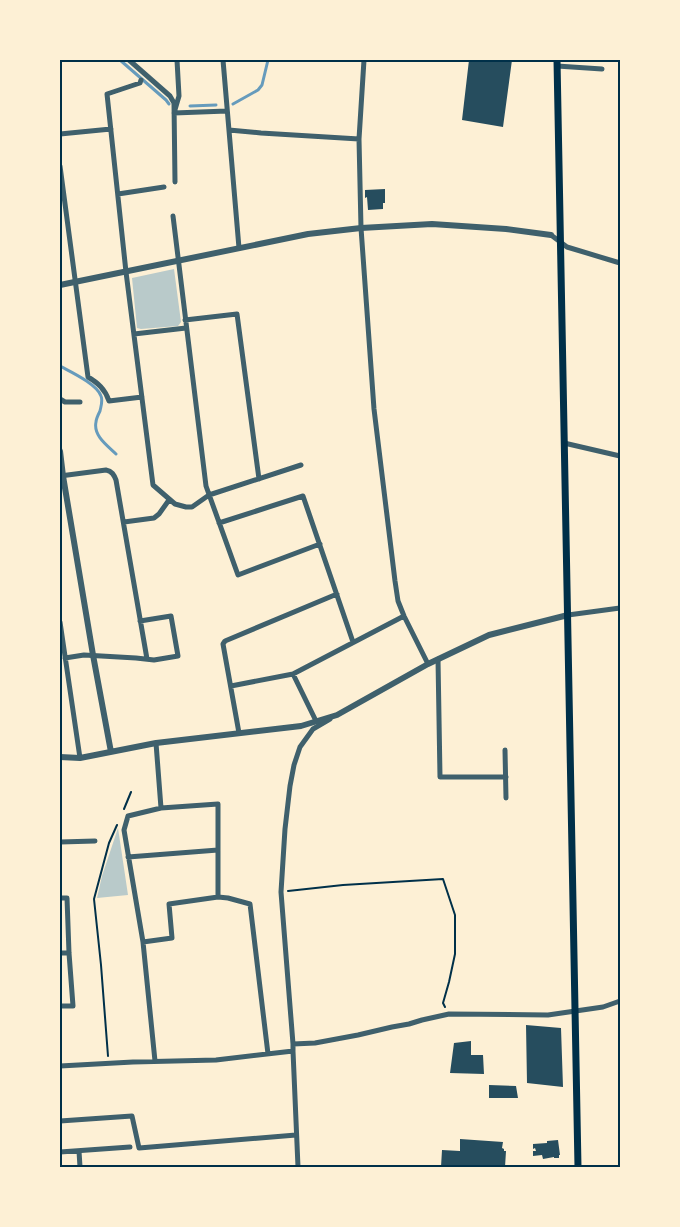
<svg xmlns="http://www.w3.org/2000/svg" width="680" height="1227" viewBox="0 0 680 1227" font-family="'Roboto Condensed',sans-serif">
	<rect width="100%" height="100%" fill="#fdf0d5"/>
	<!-- green -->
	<path fill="#b9caca" d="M174,269L181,322L178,326L141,329L137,328L132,278Z
		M118,828L128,895L97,898L102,876Z"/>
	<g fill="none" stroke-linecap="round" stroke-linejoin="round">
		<!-- stream -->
		<path stroke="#669bbc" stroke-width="3" d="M120,60L166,100L169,104
			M233,104L258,90L262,85L268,60
			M190,106L216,105
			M60,366C71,372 97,384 101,396C103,401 101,406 100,411C98,415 96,419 96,422C93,436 108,446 116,454"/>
	</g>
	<!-- building -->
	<path fill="#264d5e" d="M469,60H512L503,127L462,120Z
		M385,189V203H383V209L368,210L367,197L365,198V190Z
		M526,1025L561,1028L563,1087L527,1083Z
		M471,1041V1055H483L484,1074L450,1073L454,1043Z
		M489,1085L516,1086L518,1098H489Z
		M460,1139L503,1142L502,1148L504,1149V1151H506L505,1167H441L442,1150L460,1151Z
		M558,1140L560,1155H559V1158H554V1157L543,1159L542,1155L533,1156V1151H536L535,1148L533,1149V1144L547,1143V1141Z"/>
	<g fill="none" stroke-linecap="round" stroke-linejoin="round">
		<!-- path -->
		<path stroke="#003049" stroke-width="2" d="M124,809L131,792
			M288,891L343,885L443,879L455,915V954L449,982L443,1003L445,1007
			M108,1056L101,965L94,899L109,843L117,825"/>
		<!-- minor -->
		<path stroke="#3f606c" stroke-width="5" d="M129,60L170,96L174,103L175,182
			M177,60L179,96L174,113L227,111
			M223,60L239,248
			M364,60L359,139L361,228L374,409L395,581L398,601L404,616L428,664
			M557,66L602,69
			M141,80L140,83L107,94L126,272L153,485L175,504L186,507H192L209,495L301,465
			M229,130L261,133L359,139
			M60,134L111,129
			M60,166L88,377C98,383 105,389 109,401L142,397
			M118,194L164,187
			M173,216L206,486L238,575L320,544
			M551,235L567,247L620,263
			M185,320L237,314L259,479
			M134,334L186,328
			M60,399L65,402H80
			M564,443L620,456
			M60,476L106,470C112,471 114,475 116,480L147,659
			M124,522L154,518L159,514L169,500
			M219,523L303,496L353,642
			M568,615L620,608
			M60,622L80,758
			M65,658L84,655L136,658L154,660L178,656L171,616L140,621
			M438,659L440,777H506
			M293,674L316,721
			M231,686L293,674L404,616
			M239,733L223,644L225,641L337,594
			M156,743L161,808
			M505,750L506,798
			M60,842L95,841
			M128,857L218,850
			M60,898H67L69,953L73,1006H60
			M143,942L172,938L169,904L218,897L228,898L250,904L268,1054
			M60,953H69
			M293,1044L315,1043L358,1035L392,1027L409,1024L422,1020L449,1014L548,1015L603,1007L620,1001
			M155,1061L143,942L124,830L128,816L161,808L218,804V897
			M60,1066L133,1062L216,1060L293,1051
			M60,1121L132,1116L139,1148L296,1135
			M79,1151L80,1167
			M60,1152L130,1147
			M298,1167L293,1051V1044L281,892L285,829L290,786L294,765L300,747L313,729L330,719"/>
		<!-- tertiary -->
		<path stroke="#3f606c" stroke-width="6" d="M60,285L308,234L361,228L432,224L506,229L551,235
			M60,451L63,476L93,655L111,752
			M60,757L80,758L156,743L301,726L337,715L428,664L489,635L568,615"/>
		<!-- secondary -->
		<path stroke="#003049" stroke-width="7" d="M557,60L578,1167"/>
	</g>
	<!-- border -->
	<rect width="680" height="1227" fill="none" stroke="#fdf0d5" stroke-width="122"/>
	<rect x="61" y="61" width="558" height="1105" fill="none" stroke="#003049" stroke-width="2"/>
</svg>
